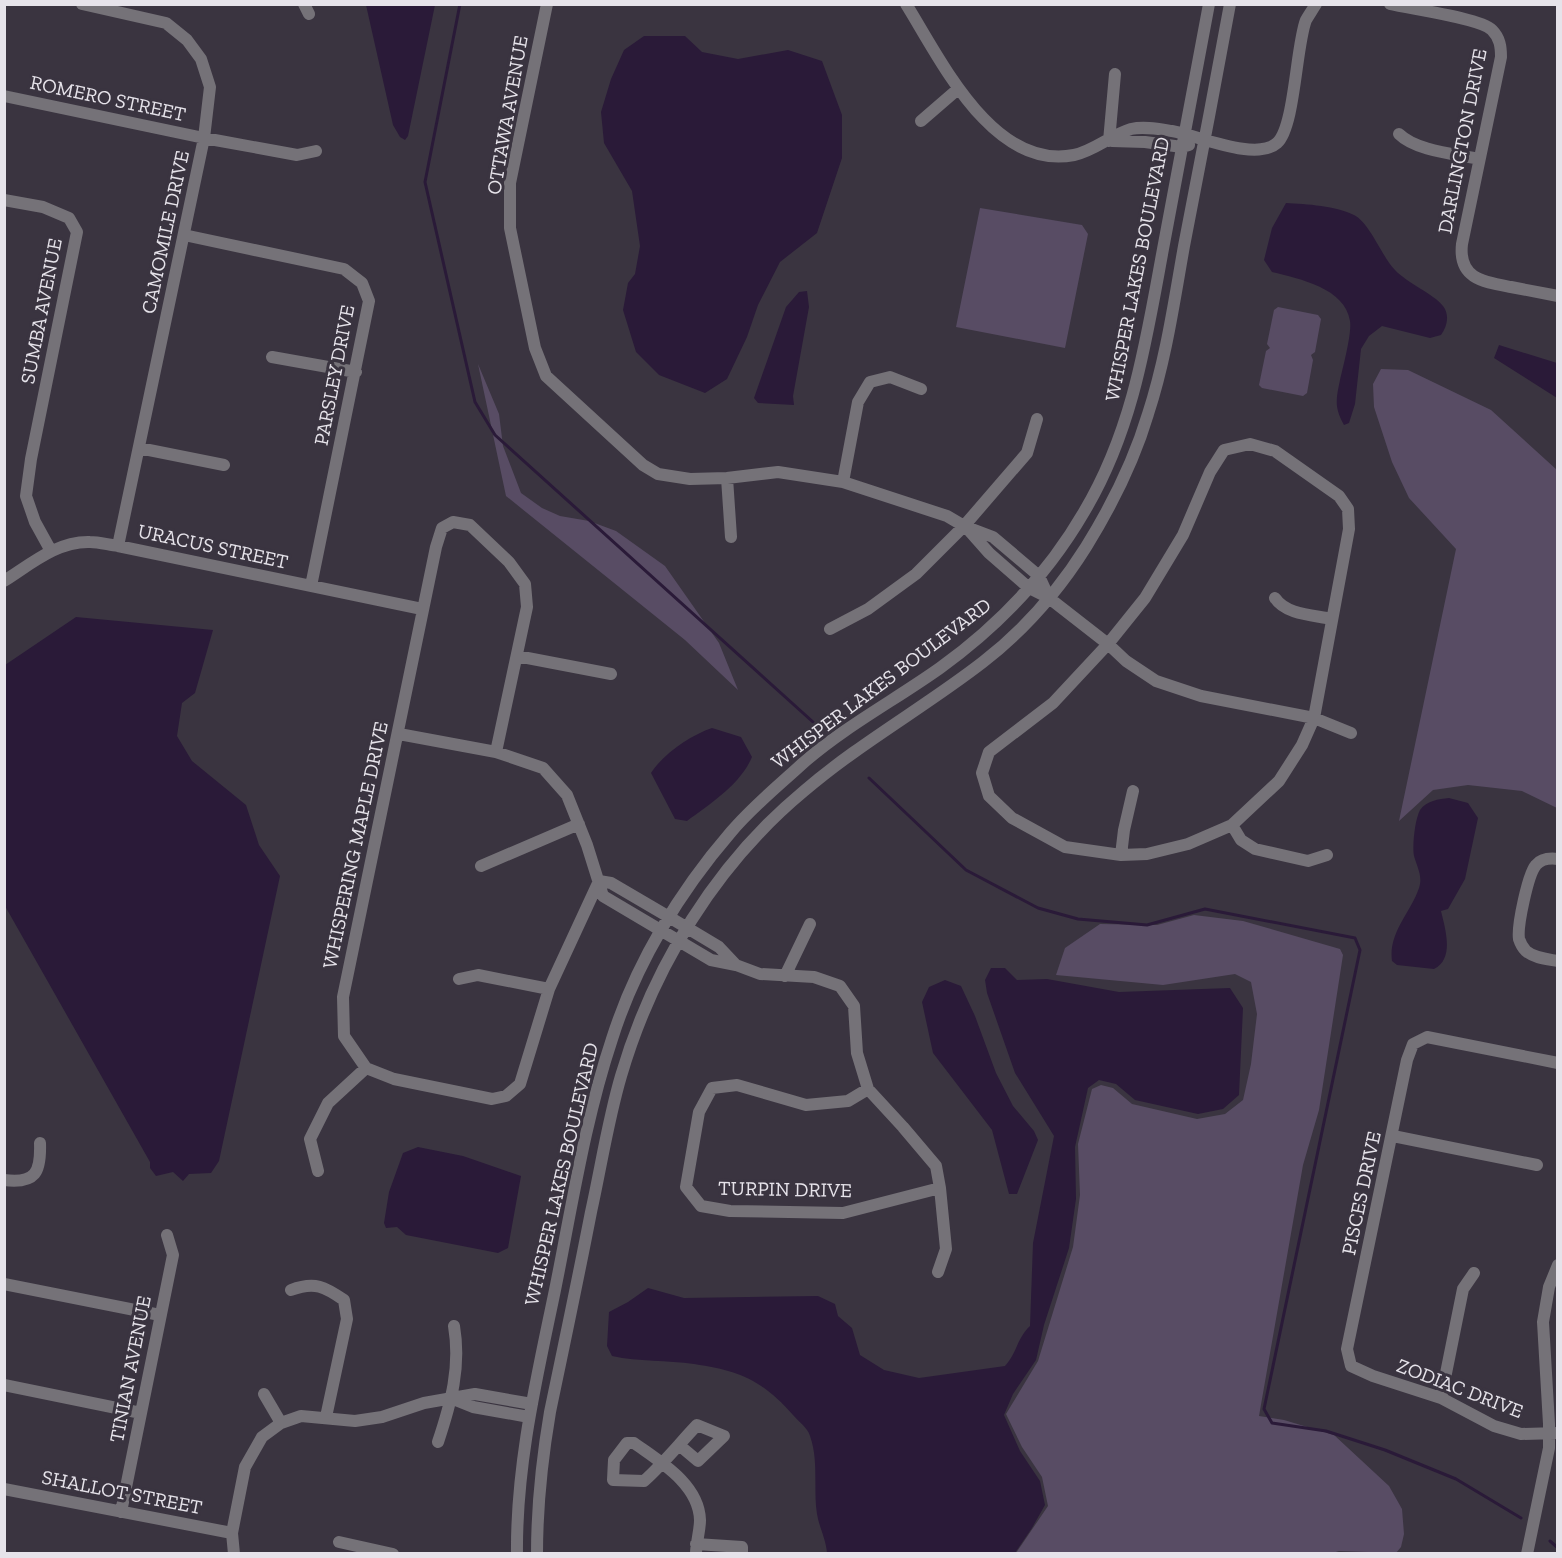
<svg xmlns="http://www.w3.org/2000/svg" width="1562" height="1558" viewBox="0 0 1562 1558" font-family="'Zilla Slab',serif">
	<rect width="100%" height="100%" fill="#3a3440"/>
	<!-- green -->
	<path fill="#584c64" d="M980,208L1082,225L1088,234L1065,348L956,327Z
		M1278,307L1318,315L1321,319L1315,352L1311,355L1313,360L1307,393L1303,396L1262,388L1259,385L1266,351L1270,348L1267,344L1274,310Z
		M478,364L499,414L503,446L521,493L542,508L560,516L589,521L616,531L665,566L719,643L738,690L685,640L506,496Z
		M1381,369L1408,370L1491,410L1557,470V808L1522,791L1468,785L1433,790L1399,821L1456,549L1409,498L1392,462L1374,407L1373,384Z
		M1194,915L1243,921L1340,949L1343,955L1319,1110L1303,1165L1259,1416L1284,1420L1334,1435L1389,1486L1402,1509L1404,1534L1401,1547L1396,1553L1339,1551L1329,1554L1016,1553L1048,1506L1042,1477L1022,1447L1006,1414L1038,1361L1073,1247L1080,1195L1078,1144L1092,1089L1101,1085L1113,1088L1132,1104L1197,1119L1225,1114L1243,1100L1251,1064L1257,1014L1251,982L1235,974L1163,985L1056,975L1065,948L1100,924L1157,925Z"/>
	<!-- water -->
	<path fill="#2a1a38" d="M366,5H435L408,136L405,140L400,137L393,125Z
		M644,36H685L702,52L738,59L788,50L822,61L842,115V158L817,233L780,262L758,305L747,337L727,379L705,393L659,375L636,352L623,310L628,283L635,274L640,246L632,191L604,143L601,112L611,79L624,50Z
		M1286,203C1306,204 1337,206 1354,215C1370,223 1382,257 1395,270C1407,283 1434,294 1443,306C1450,315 1447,327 1441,335L1430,338L1382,326L1369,336L1361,349L1355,404L1349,423L1344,425C1334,407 1336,399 1340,380C1343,367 1352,333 1350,321C1345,288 1300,279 1272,272L1264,260L1272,228Z
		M807,291L809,307L793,396L794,405L758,403L754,398L786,307L799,292Z
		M1499,345L1557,363V398L1494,358Z
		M76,617L213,630L195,693L182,703L177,736L192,761L246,805L259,845L280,876L219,1161L211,1173L189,1174L183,1181L173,1172L156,1176L150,1168V1162L5,906V665Z
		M712,728L741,737L752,757C740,785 711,803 687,821L675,819L651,773C663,754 691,735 712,728Z
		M1449,798L1468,803L1478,818L1465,879L1448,909L1441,911C1445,928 1455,959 1434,969L1397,965L1392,961C1388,933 1411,912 1419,888C1423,876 1417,867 1414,856C1412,846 1415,819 1420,810C1426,801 1439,799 1449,798Z
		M991,968H1005L1017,980L1047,979L1119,992L1230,988L1243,1008L1239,1095L1223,1109L1198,1114L1135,1100L1116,1084L1099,1080L1088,1088L1075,1147L1076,1199L1069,1248L1044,1325L1036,1360L1013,1394L1004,1415L1020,1451L1040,1481L1045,1505L1032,1528L1015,1553H827C826,1539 819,1527 817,1514C813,1489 819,1461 810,1436C808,1428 798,1421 793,1415C762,1380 740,1371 694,1364C667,1360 639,1362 612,1356L607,1346L609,1312L628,1302L648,1288L684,1298L818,1296L835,1304L838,1316L852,1328L860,1355L884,1370L919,1378L1005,1366C1017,1353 1017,1338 1030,1326L1033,1243L1054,1136L1015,1073L987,993L985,980Z
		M945,980L961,986L975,1016L996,1073L1013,1106L1034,1131L1038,1140L1017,1194H1009L992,1130L933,1053L922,1002L929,987Z
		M418,1147L463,1156L521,1176L508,1248L498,1253L406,1235L397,1227L386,1228L384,1223L389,1192L403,1153Z"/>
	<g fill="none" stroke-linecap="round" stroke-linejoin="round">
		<!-- stream -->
		<path stroke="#2a1a38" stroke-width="3" d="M460,4L425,182L475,402L495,435L813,722
			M869,778L966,870L1038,908L1078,919L1147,925L1205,909L1355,938L1360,950L1264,1409L1272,1423L1326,1431L1385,1450L1456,1479L1521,1518
			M1550,1541L1558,1548"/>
		<!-- minor -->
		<path stroke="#757278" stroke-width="12" d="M82,4L166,23L187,40L201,59L210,87L204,138L118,546
			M304,4L309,14
			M547,4L510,183V228L535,348L546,376L643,465L658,474L690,479L727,478L778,472L843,482L947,516L964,526L993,537L1039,576L1049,598
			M906,4C941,60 993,171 1074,155C1094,151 1111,135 1131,129C1144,126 1159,129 1172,131C1197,135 1256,162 1277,143C1295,127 1296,45 1306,20C1309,15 1313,9 1316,4
			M1390,4C1410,9 1480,18 1492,30C1500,38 1501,47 1501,57L1462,244C1458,279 1484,282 1511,287C1526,290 1542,293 1558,296
			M4,96L204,138L297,155L316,151
			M921,121L958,89
			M1399,134C1416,151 1456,154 1479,159
			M1109,141L1115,74
			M1112,141L1145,142L1182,147L1189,145
			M4,200L43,207L69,218L77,232L31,459L26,496L35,522L51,551
			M184,235L344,269L362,283L369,301L311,586
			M272,357L356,372
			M1250,444L1275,451L1339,496L1348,509L1349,529L1314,718L1302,745L1279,781L1232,825L1188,844L1147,854L1121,855L1065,847L1012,818L989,796L982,773L989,752L1053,703L1108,644L1145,598L1183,535L1210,472L1224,450Z
			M139,448L224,465
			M727,478L731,537
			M843,482L858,402L870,382L890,377L921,389
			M966,527L989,553L1029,588L1049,598L1108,644L1126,661L1156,681L1201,696L1314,718L1351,733
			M4,581C31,564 57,541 90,542C99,542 109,545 118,546L422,609
			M1275,598C1286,615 1314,615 1332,619
			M830,629L868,609L916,574L964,526L1027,453L1037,419
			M517,656L611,674
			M399,734L496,752L543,768L567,795L587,845L603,896L711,960L736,965L760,974L814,977L840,986L854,1006L857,1053L868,1089L903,1127L936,1166L940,1188L946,1249L938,1272
			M496,752L527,607L525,584L509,562L470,525L453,522L442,528L436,547L343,997L344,1036L366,1068L394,1079L492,1099L506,1096L520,1084L549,989L599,881
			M1232,825L1241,840L1255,849L1308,861L1327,855
			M1121,855L1124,830L1133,791
			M1558,859C1550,858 1541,859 1536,865C1528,874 1517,926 1519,939C1520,942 1523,948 1526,951C1534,958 1547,959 1558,961
			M481,866L579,824
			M599,881L611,883L669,917L719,947L736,965
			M785,976L810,924
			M459,979L478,975L549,989
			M1558,1063L1427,1037L1413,1044L1407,1060L1347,1349L1351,1366L1373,1376L1441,1398L1494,1426L1521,1434L1558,1433
			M868,1089L848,1101L806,1105L737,1085L712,1088L699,1112L686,1187L701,1206L730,1211L843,1213L940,1188
			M1393,1136L1537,1165
			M318,1171L310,1139L328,1103L366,1068
			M4,1180C36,1184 41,1172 40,1143
			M4,1284L160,1315
			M291,1290C315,1281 325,1287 344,1300L347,1319L326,1417
			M4,1385L141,1413
			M264,1394L281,1423
			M1441,1398L1463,1289L1474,1273
			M453,1399L473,1407L529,1417
			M438,1442C451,1403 461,1367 454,1326
			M679,1445L698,1461L724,1436L697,1425C679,1444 663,1464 644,1481L613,1480L614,1460L627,1443H634C659,1461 699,1484 700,1520C700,1531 696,1543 696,1554
			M4,1489L232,1533
			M121,1512L173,1255L167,1235
			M339,1542L393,1554
			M696,1544L742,1547V1554
			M234,1554L232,1533L245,1467L262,1437L281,1423L301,1416L355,1421L382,1417L424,1403L475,1394L532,1404
			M517,1554C516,1464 537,1377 555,1290C572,1206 585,1120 612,1039C636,963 680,891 731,832C752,807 778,786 802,764C844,727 895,700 940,668C998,626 1048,574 1084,512C1133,430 1146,341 1163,249C1178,168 1193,86 1209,4
			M537,1554C537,1506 542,1459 550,1412C564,1345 578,1279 591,1212C601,1167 608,1120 621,1076C653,967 716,864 804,791C860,743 925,707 983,662C1023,631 1059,590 1086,547C1112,505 1134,461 1148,414C1166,359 1174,302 1184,246C1200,165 1215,85 1230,4
			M1527,1554L1549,1448V1424L1543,1322L1549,1287L1558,1265"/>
	</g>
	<g text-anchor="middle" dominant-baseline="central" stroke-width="6" stroke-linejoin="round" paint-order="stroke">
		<!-- street labels -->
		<g font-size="20" fill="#e6e3ea" stroke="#3a3440">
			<text transform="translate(108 98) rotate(12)">ROMERO STREET</text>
			<text transform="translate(507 115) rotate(-80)">OTTAWA AVENUE</text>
			<text transform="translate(1462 141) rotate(-79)">DARLINGTON DRIVE</text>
			<text transform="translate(165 232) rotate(-78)">CAMOMILE DRIVE</text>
			<text transform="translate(1137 269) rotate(-79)">WHISPER LAKES BOULEVARD</text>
			<text transform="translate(41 311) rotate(-79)">SUMBA AVENUE</text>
			<text transform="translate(334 375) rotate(-79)">PARSLEY DRIVE</text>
			<text transform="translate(213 546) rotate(12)">URACUS STREET</text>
			<text transform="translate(881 683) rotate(-37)">WHISPER LAKES BOULEVARD</text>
			<text transform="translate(355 845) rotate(-78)">WHISPERING MAPLE DRIVE</text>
			<text transform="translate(561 1174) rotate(-77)">WHISPER LAKES BOULEVARD</text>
			<text transform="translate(785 1189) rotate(1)">TURPIN DRIVE</text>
			<text transform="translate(1361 1193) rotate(-78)">PISCES DRIVE</text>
			<text transform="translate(130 1369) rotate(-79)">TINIAN AVENUE</text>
			<text transform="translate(1460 1388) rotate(21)">ZODIAC DRIVE</text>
			<text transform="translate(122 1492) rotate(11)">SHALLOT STREET</text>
		</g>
	</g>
	<!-- border -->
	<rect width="1562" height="1558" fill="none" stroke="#e6e3ea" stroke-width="12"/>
</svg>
